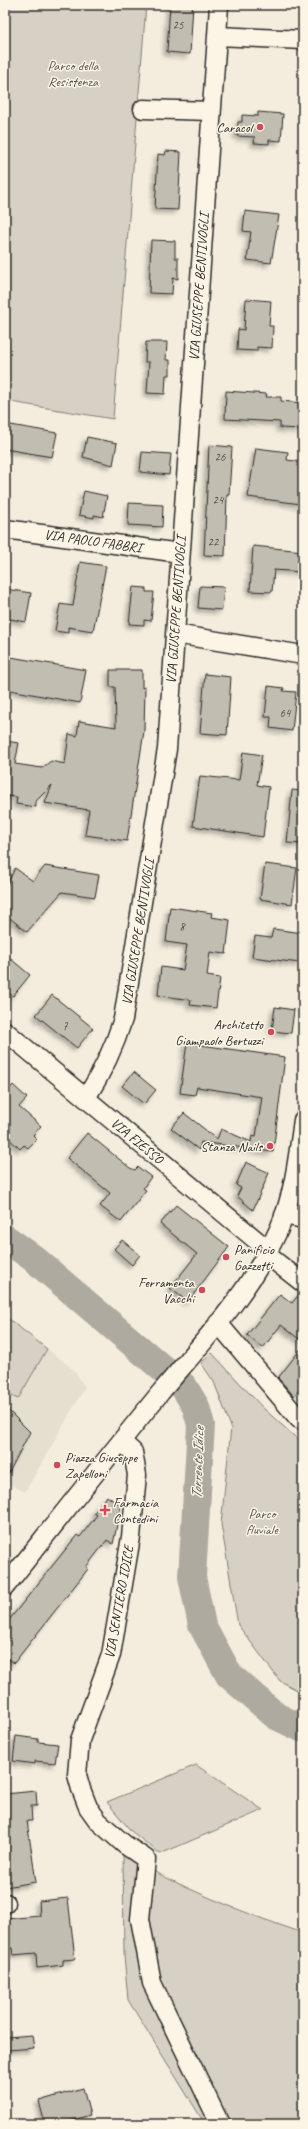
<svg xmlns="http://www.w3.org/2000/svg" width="308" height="2129" viewBox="0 0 308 2129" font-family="Caveat,sans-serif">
	<defs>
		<filter id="shadow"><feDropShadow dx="-3.5" dy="3.5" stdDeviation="2" flood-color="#0004"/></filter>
	</defs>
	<rect width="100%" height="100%" fill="#f4edde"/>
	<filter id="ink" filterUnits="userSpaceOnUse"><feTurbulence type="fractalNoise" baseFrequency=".025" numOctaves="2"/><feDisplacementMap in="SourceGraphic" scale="8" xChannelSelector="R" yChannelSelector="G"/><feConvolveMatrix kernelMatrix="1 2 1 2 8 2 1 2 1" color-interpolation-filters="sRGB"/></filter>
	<g filter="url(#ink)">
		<!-- built -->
		<path fill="#e5dfd0" d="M5,1316L73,1369L85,1387L25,1492L5,1482Z"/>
		<!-- green -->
		<path fill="#d6d1c4" stroke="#807e78" d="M5,5H146L113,419L5,401Z
			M5,1316L47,1349L18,1399L5,1393Z
			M212,1353L263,1408L303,1444V1693L280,1681L238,1625L221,1524L231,1427L214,1382L201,1363Z
			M196,1765L263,1810L160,1854L131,1831L107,1802Z
			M123,1854C180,1888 241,1912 303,1933V2124H205L128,2000L124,1955Z"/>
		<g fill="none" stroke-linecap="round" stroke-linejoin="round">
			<!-- river -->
			<path stroke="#afaaa0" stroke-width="28" d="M5,1238L33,1258L184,1387L196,1407L201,1425L192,1577L202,1625L229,1675L276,1716L303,1729"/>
		</g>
		<!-- building -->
		<path fill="#c2bdb1" stroke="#2b2b2b" filter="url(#shadow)" d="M170,5H193L190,54L167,52Z
			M258,112L283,114L281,141L269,140V144L254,143L255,137L237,136L238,122H242V115L258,116Z
			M166,151L181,152L178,210L155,209L158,154L165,155Z
			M245,211L279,215L271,263L247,260L251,232L243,231Z
			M151,240L175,241V258H178V279L173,278L172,294L149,293Z
			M246,299L271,301L269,326H273L272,348L257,347V351L237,350L238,329L244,330Z
			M146,342H167L166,360H170V375H166L165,394L147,393L149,362H145Z
			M226,391L267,394L266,397H281V401L302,403L303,429L280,428V422L225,419Z
			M5,424L57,433L52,457L5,449Z
			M87,437L117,443L113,465L83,457Z
			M209,445L232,447L229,495H227L225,556L204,555Z
			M256,448L288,452L287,460L303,462V501H301V504L248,497Z
			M142,452L171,454L169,475L140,472Z
			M84,491L107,496L103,517L94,515V518L79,515Z
			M129,503L163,505L162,527L128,525Z
			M253,546L303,551V572L274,570L272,592L250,591Z
			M80,562L106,566L93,631L68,627V633L55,631L60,604L73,606Z
			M200,586L224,587L222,610L198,608Z
			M133,587L146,588V592H154L151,621L144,620V625L129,624Z
			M5,589L31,593L26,622L5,618Z
			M5,656L86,670L80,703L5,689Z
			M110,670H142V688L145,687L144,731L127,841L85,835L89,810L45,803L52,785L36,801V807L16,804L17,797L5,796V741L19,743L15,764L42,768L51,761L65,764L69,734L77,736L79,721L116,727L115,687H110Z
			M205,674L231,677L227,735L200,733Z
			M268,686L284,688L283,691L296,692L292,731L270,728L271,717H265Z
			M243,752L262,755L257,785L269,787L263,837L193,826L200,776L239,780Z
			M292,790L303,791V844L287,843Z
			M265,864L297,868L292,904L260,899Z
			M45,866L99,875L95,897L62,892L27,932L5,914V889L15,868L33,881Z
			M170,907L212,913L211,917L230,920L226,954L210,952L207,976L220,978L216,1008L190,1005L191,1000L158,995L161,967L183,970L187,945L166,942Z
			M273,929L303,933L300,963L252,957L255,936L271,938Z
			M5,954L30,975L13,996L5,990Z
			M52,995L93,1028L77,1048L36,1015Z
			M275,1007L294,1010L291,1033L272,1031Z
			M187,1043L285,1057L273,1152L201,1142L199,1150L171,1128L184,1113L217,1139L221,1129L251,1142L252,1136L256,1137L262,1097L197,1087L195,1095L180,1093Z
			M134,1072L156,1090L144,1104L122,1086Z
			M13,1085L27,1098L19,1107L41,1126L33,1135L37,1139L28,1148L24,1145L20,1149L5,1135V1094Z
			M87,1133L130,1168L135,1170L138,1167L151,1177L143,1188L146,1190L121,1222L100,1206L110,1193L67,1158Z
			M246,1162L269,1173L253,1210L237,1196L241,1188L236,1185Z
			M176,1205L229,1247L188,1302L170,1288L197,1254L160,1224Z
			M122,1240L140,1255L132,1265L114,1249Z
			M300,1293H303V1342L281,1325L263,1348L247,1335L280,1294L292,1303Z
			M303,1346V1385L294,1396L278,1378Z
			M5,1407L30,1432L5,1480Z
			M107,1496L121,1506L113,1544L107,1540L86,1567L88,1569L14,1663L5,1656V1625L77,1535L80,1537L97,1515L94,1513Z
			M16,1736L38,1739V1742L58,1744L55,1763L35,1761V1764L13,1761Z
			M36,1791L37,1806H31L32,1821H27L36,1882L5,1887V1794Z
			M68,1898L75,1959L63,1960V1965L37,1968L36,1953L13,1955L12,1948H5V1919L40,1916L39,1901Z
			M32,2035L34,2048L8,2050L7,2037Z
			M83,2088L90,2115L59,2124H45L39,2101Z"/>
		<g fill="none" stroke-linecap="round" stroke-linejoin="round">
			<!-- minor casing -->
			<g stroke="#2b2b2b" stroke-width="21">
				<path id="minor" d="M219,5L217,36L303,40
					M143,109L211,111
					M5,529L180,553
					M175,634L303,655
					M5,1031L268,1250
					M86,1098C102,1073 114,1048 123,1019L167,749L217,36
					M284,1215L303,1219
					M266,1254L303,1283
					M218,1323L299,1419
					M121,1441L133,1452L137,1475L131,1537L111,1655L80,1740L77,1775L81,1789L88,1807L98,1821L124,1844L146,1859L140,1919L152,1983L220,2124
					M5,1587C56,1522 108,1457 160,1393C203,1342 251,1291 279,1229C294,1195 298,1156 303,1120
					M5,1904L6,1903"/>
			</g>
			<!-- minor -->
			<use href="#minor" stroke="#fcf5e5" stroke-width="18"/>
		</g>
	</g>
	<!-- markers -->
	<g fill="#d1495b" stroke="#fcf5e5" stroke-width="1.5">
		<circle cx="260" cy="127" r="4"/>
		<circle cx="271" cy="1032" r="4"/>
		<circle cx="270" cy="1146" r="4"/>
		<circle cx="226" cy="1257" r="4"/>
		<circle cx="202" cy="1290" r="4"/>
		<circle cx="57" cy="1465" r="4"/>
		<path d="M103 1504h4v4h4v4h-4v4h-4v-4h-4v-4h4z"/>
	</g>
	<g text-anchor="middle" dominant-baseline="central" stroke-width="3" stroke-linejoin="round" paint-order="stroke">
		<!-- number labels -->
		<g font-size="12" fill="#51504c">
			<text x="178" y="25">25</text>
			<text x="220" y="457">26</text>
			<text x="218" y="500">24</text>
			<text x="213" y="542">22</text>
			<text x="285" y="713">64</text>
			<text x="182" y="927">8</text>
			<text x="65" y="1026">7</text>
		</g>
		<!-- park labels -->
		<g font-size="14" fill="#565451" stroke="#fcf5e5">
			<text x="73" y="65">Parco della<tspan x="73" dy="16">Resistenza</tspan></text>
			<text x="262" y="1513">Parco<tspan x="262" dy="16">fluviale</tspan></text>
		</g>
		<!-- poi labels -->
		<g font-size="14" fill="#2b2b2b" stroke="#fcf5e5" text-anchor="end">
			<text x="252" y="127">Caracol</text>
			<text x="263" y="1024">Architetto<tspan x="263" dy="16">Giampaolo Bertuzzi</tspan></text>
			<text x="262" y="1146">Stanza Nails</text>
			<text x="234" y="1249" text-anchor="start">Panificio<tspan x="234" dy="16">Gazzetti</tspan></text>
			<text x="194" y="1282">Ferramenta<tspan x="194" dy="16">Vacchi</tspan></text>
			<text x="65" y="1457" text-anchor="start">Piazza Giuseppe<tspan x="65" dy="16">Zapelloni</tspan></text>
			<text x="113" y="1502" text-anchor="start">Farmacia<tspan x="113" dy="16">Contedini</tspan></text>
		</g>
		<!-- street labels -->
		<g font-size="14" fill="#2b2b2b" stroke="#fcf5e5">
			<text transform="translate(199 287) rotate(-86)">VIA GIUSEPPE BENTIVOGLI</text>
			<text transform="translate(93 541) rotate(8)">VIA PAOLO FABBRI</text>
			<text transform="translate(176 610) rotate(-86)">VIA GIUSEPPE BENTIVOGLI</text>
			<text transform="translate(138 932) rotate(-81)">VIA GIUSEPPE BENTIVOGLI</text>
			<text transform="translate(137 1141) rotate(40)">VIA FIESSO</text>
			<text transform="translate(119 1602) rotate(-80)">VIA SENTIERO IDICE</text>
		</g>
		<!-- water labels -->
		<g font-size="15" font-style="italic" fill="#595754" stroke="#fcf5e5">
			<text transform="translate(198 1463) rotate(-88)">Torrente Idice</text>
		</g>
	</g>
	<!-- margin -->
	<rect width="308" height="2129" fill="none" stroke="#fcf5e5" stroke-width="20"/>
	<rect x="10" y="10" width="288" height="2109" fill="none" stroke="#2b2b2b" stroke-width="1.5" filter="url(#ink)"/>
</svg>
